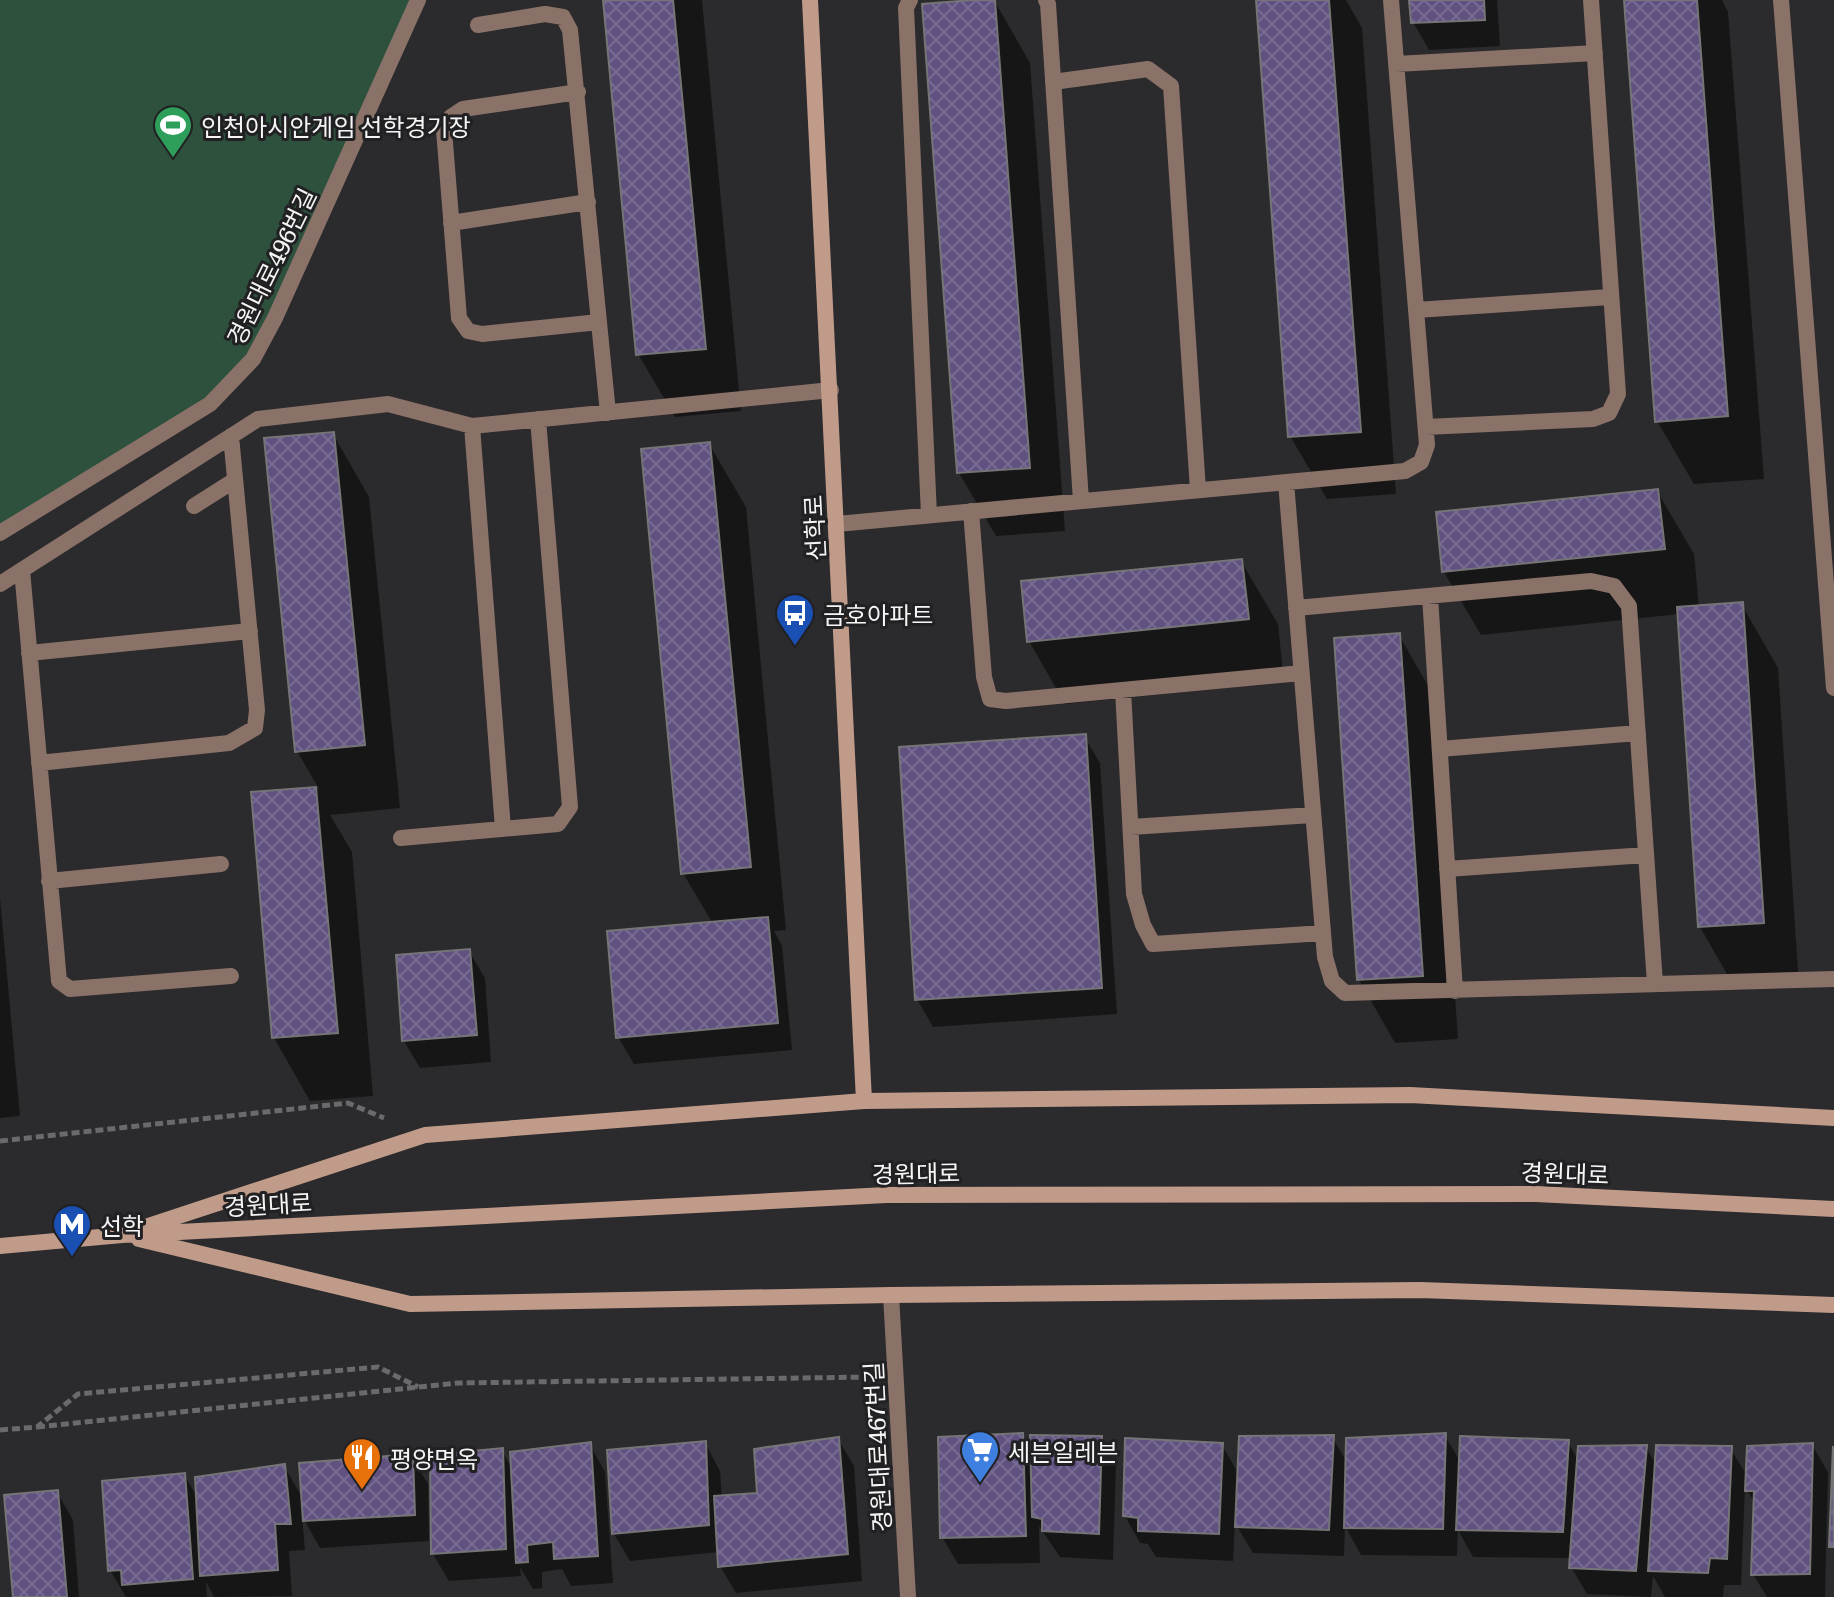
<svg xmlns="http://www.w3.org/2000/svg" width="1834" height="1597" viewBox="0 0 1834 1597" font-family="Literata,'Noto Sans KR',serif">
	<defs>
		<pattern id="building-cross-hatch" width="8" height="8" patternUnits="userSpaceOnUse" patternTransform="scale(2)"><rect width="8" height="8" fill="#605180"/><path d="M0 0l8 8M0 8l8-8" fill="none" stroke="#776b93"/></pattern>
	</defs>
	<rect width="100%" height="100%" fill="#2b2a2c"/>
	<!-- green -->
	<path fill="#2e513d" d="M0,0H417L275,318L210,404L0,534Z"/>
	<!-- shadow -->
	<path fill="#0007" d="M605,0H702L741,411L675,417L638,354Z
		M994,0L1030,63L1065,531L996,536L959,473Z
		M1258,0H1346L1362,28L1396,494L1327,499L1290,436Z
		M1411,0H1497L1500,46L1429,50L1413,22Z
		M1626,0H1722L1728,12L1764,479L1694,484L1657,421Z
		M333,434L369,497L400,808L330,815L352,852L373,1096L310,1101L274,1038L253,794L319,789L297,751Z
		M709,444L746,507L786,930L774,931L782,946L792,1050L634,1064L618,1037L713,924L683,873Z
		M1657,491L1694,554L1699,607L1742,605L1778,668L1799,986L1736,990L1700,927L1679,614L1481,635L1444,572L1438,513Z
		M1241,561L1278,624L1284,682L1065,704L1029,641Z
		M1399,635L1435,698L1458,1039L1395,1043L1359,980Z
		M1084,736L1100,763L1117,1014L933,1027L917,999Z
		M0,898L20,1116L0,1118Z
		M469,951L485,978L491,1062L420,1068L404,1041Z
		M1022,1435L1032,1453L1101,1438L1116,1465L1113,1560L1060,1557L1039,1526L1040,1563L958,1564L942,1537Z
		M1445,1436L1461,1463L1568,1442L1579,1462L1646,1447L1656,1465L1730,1448L1748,1477L1812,1445L1828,1472L1825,1597H1767L1753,1574L1756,1505L1745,1487L1741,1585H1724L1723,1597H1665L1653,1576L1651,1597L1587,1594L1571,1567L1572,1558L1473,1557L1458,1530L1457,1556L1361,1555L1345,1526L1344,1556L1253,1553L1235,1523L1233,1561L1156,1557L1148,1544L1140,1543L1125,1516L1222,1445L1239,1475L1332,1437L1348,1464Z
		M838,1439L854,1466L862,1581L736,1593L720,1566L719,1552L630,1561L614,1534L705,1443L720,1471L722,1498L759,1494Z
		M590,1445L605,1472L613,1583L571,1586L562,1569L542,1572V1588L533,1589L520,1567L521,1576L449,1581L433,1554L502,1451L513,1470Z
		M412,1457L428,1484L429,1541L320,1548L302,1516L305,1550L289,1551L292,1596L214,1597L206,1582L207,1597H126L110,1570L184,1475L198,1498L284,1466L303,1499Z
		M57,1492L73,1520L79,1597H15Z"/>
	<!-- building -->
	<path fill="url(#building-cross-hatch)" stroke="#757477" stroke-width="2" d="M603,0H673L706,349L636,355Z
		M972,0H995L1030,468L957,473L922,4Z
		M1256,0H1329L1361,432L1288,437Z
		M1409,0H1484L1485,20L1411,23Z
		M1624,0H1697L1728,416L1655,422Z
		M334,432L365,745L295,752L264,438Z
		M710,442L751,867L681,874L641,449Z
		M1658,489L1665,549L1442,572L1436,512Z
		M1242,559L1249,619L1027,642L1021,581Z
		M1743,602L1764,923L1698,927L1677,607Z
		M1400,633L1423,976L1357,980L1334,638Z
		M1086,734L1102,988L915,1000L899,747Z
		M316,787L338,1033L272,1038L251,792Z
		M768,917L778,1023L616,1038L607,931Z
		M470,949L477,1035L402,1041L396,955Z
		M1023,1433L1026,1536L940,1538L938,1437Z
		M1446,1433L1443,1529L1344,1528L1346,1438Z
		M1030,1435L1102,1436L1099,1534L1042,1531V1519L1032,1517Z
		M1334,1435L1329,1530L1235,1527L1239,1436Z
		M1460,1436L1569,1440L1563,1532L1456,1530Z
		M839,1437L848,1554L718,1567L714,1496L757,1493L754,1449Z
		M1125,1438L1223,1443L1219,1534L1138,1531V1518L1123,1516Z
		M706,1441L709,1525L612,1534L607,1450Z
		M591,1442L598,1556L554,1559L553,1542L527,1545L528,1562L516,1563L510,1452Z
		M1813,1443L1810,1574L1751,1575L1754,1491H1745L1747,1446Z
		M1647,1445L1636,1571L1569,1568L1578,1446Z
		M1656,1445L1732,1446L1727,1559L1710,1558L1708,1573L1648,1571Z
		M1833,1446L1834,1547H1829Z
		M503,1448L506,1549L431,1554L430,1455Z
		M413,1454L415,1515L303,1521L299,1463Z
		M285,1464L291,1524H275L278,1570L200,1576L195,1477Z
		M185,1473L193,1579L122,1585L121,1570L108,1571L102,1481Z
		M58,1490L67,1597H13L4,1495Z"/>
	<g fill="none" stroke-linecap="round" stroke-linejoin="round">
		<!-- path -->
		<path stroke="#6a696b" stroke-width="5" stroke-dasharray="8 4" stroke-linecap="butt" d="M0,1141L348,1103L384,1118
			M37,1427L457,1383L870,1377
			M0,1430L37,1427L78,1394L378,1367L418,1387"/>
		<!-- lane -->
		<path stroke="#8a7268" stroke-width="16" d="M910,0L906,8L929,515
			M1046,0L1048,4L1081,501
			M1781,0L1834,688
			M478,25L545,14L563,17L570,30L608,413
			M1396,64L1595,53
			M1053,82L1148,69L1171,86L1198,490
			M578,92L463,109L451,117L444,130L459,318L468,331L482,334L599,322
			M451,223L588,202
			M1416,310L1610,297
			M472,426L503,829
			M1426,427L1593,419L1609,413L1618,394L1591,0
			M1286,482L1325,957L1332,981L1345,993L1834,979
			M194,506L235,480
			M971,511L984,677L990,699L1006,701L1301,673
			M837,524L1405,471L1421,462L1427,445L1391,0
			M0,533L210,404L253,359L275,318L418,0
			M22,570L59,981L70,989L231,976
			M0,584L258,419L388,404L472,426L831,390
			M1430,596L1455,991
			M1296,608L1591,581L1614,586L1629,606L1655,984
			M29,653L250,631
			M1123,690L1134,894L1143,925L1153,944L1323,933
			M1440,749L1638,733
			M39,763L229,743L255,728L257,710L231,436
			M1131,827L1313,815
			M401,838L558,824L570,807L538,419
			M1447,869L1646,855
			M49,881L221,864
			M891,1295L908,1597"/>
		<!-- secondary -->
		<path stroke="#c19b8a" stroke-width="16" d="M810,0L864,1101
			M142,1228L425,1135L864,1101L1410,1095L1834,1118
			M139,1239L410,1304L891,1295L1420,1290L1834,1305
			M0,1246L122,1235L886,1195L1536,1194L1834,1209"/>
	</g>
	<!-- icons -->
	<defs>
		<g id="stadium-pin" transform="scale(2)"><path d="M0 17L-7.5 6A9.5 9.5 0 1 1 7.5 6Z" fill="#2e9e5b" stroke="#212022"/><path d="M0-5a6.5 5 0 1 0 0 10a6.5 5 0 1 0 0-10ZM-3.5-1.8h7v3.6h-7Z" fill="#fff"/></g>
		<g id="bus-pin" transform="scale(2)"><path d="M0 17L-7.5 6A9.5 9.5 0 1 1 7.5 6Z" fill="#1a4fb4" stroke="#212022"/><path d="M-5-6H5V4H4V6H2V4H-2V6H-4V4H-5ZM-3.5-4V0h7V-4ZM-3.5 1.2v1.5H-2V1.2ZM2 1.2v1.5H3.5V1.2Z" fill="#fff"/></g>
		<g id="metro-pin" transform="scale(2)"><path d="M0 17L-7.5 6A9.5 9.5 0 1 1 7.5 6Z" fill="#1a4fb4" stroke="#212022"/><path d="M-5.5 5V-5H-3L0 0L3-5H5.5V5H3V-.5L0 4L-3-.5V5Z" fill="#fff"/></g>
		<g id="supermarket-pin" transform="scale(2)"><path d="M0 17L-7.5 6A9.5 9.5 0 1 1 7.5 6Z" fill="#3f7fe0" stroke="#212022"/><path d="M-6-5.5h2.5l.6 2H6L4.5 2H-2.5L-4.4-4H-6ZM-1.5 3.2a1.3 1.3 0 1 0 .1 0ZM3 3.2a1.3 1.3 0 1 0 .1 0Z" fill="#fff"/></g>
		<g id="restaurant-pin" transform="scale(2)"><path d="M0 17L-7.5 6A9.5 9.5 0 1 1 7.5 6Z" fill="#e8710a" stroke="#212022"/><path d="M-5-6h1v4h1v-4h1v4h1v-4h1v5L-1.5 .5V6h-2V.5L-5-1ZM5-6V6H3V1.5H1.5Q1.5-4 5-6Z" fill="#fff"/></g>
	</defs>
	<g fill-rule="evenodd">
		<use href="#stadium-pin" x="173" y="125"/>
		<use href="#bus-pin" x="795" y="613"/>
		<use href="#metro-pin" x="72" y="1224"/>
		<use href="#supermarket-pin" x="980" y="1450"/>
		<use href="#restaurant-pin" x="362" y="1457"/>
	</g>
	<g text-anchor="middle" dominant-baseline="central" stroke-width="6" stroke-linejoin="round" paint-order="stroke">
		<!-- poi labels -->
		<g font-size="24" fill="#f5f5f6" stroke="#212022" text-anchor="start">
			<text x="201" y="125">인천아시안게임 선학경기장</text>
			<text x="823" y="613">금호아파트</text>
			<text x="100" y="1224">선학</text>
			<text x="1008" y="1450">세븐일레븐</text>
			<text x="390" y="1457">평양면옥</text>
		</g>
		<!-- street labels -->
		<g font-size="24" fill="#f5f5f6" stroke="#212022">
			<text transform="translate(270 266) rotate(-64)">경원대로496번길</text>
			<text transform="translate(813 528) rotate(-93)">선학로</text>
			<text transform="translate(916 1172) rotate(-1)">경원대로</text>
			<text transform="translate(1565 1172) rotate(2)">경원대로</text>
			<text transform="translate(268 1203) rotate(-3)">경원대로</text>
			<text transform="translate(876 1447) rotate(-93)">경원대로467번길</text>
		</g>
	</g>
</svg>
